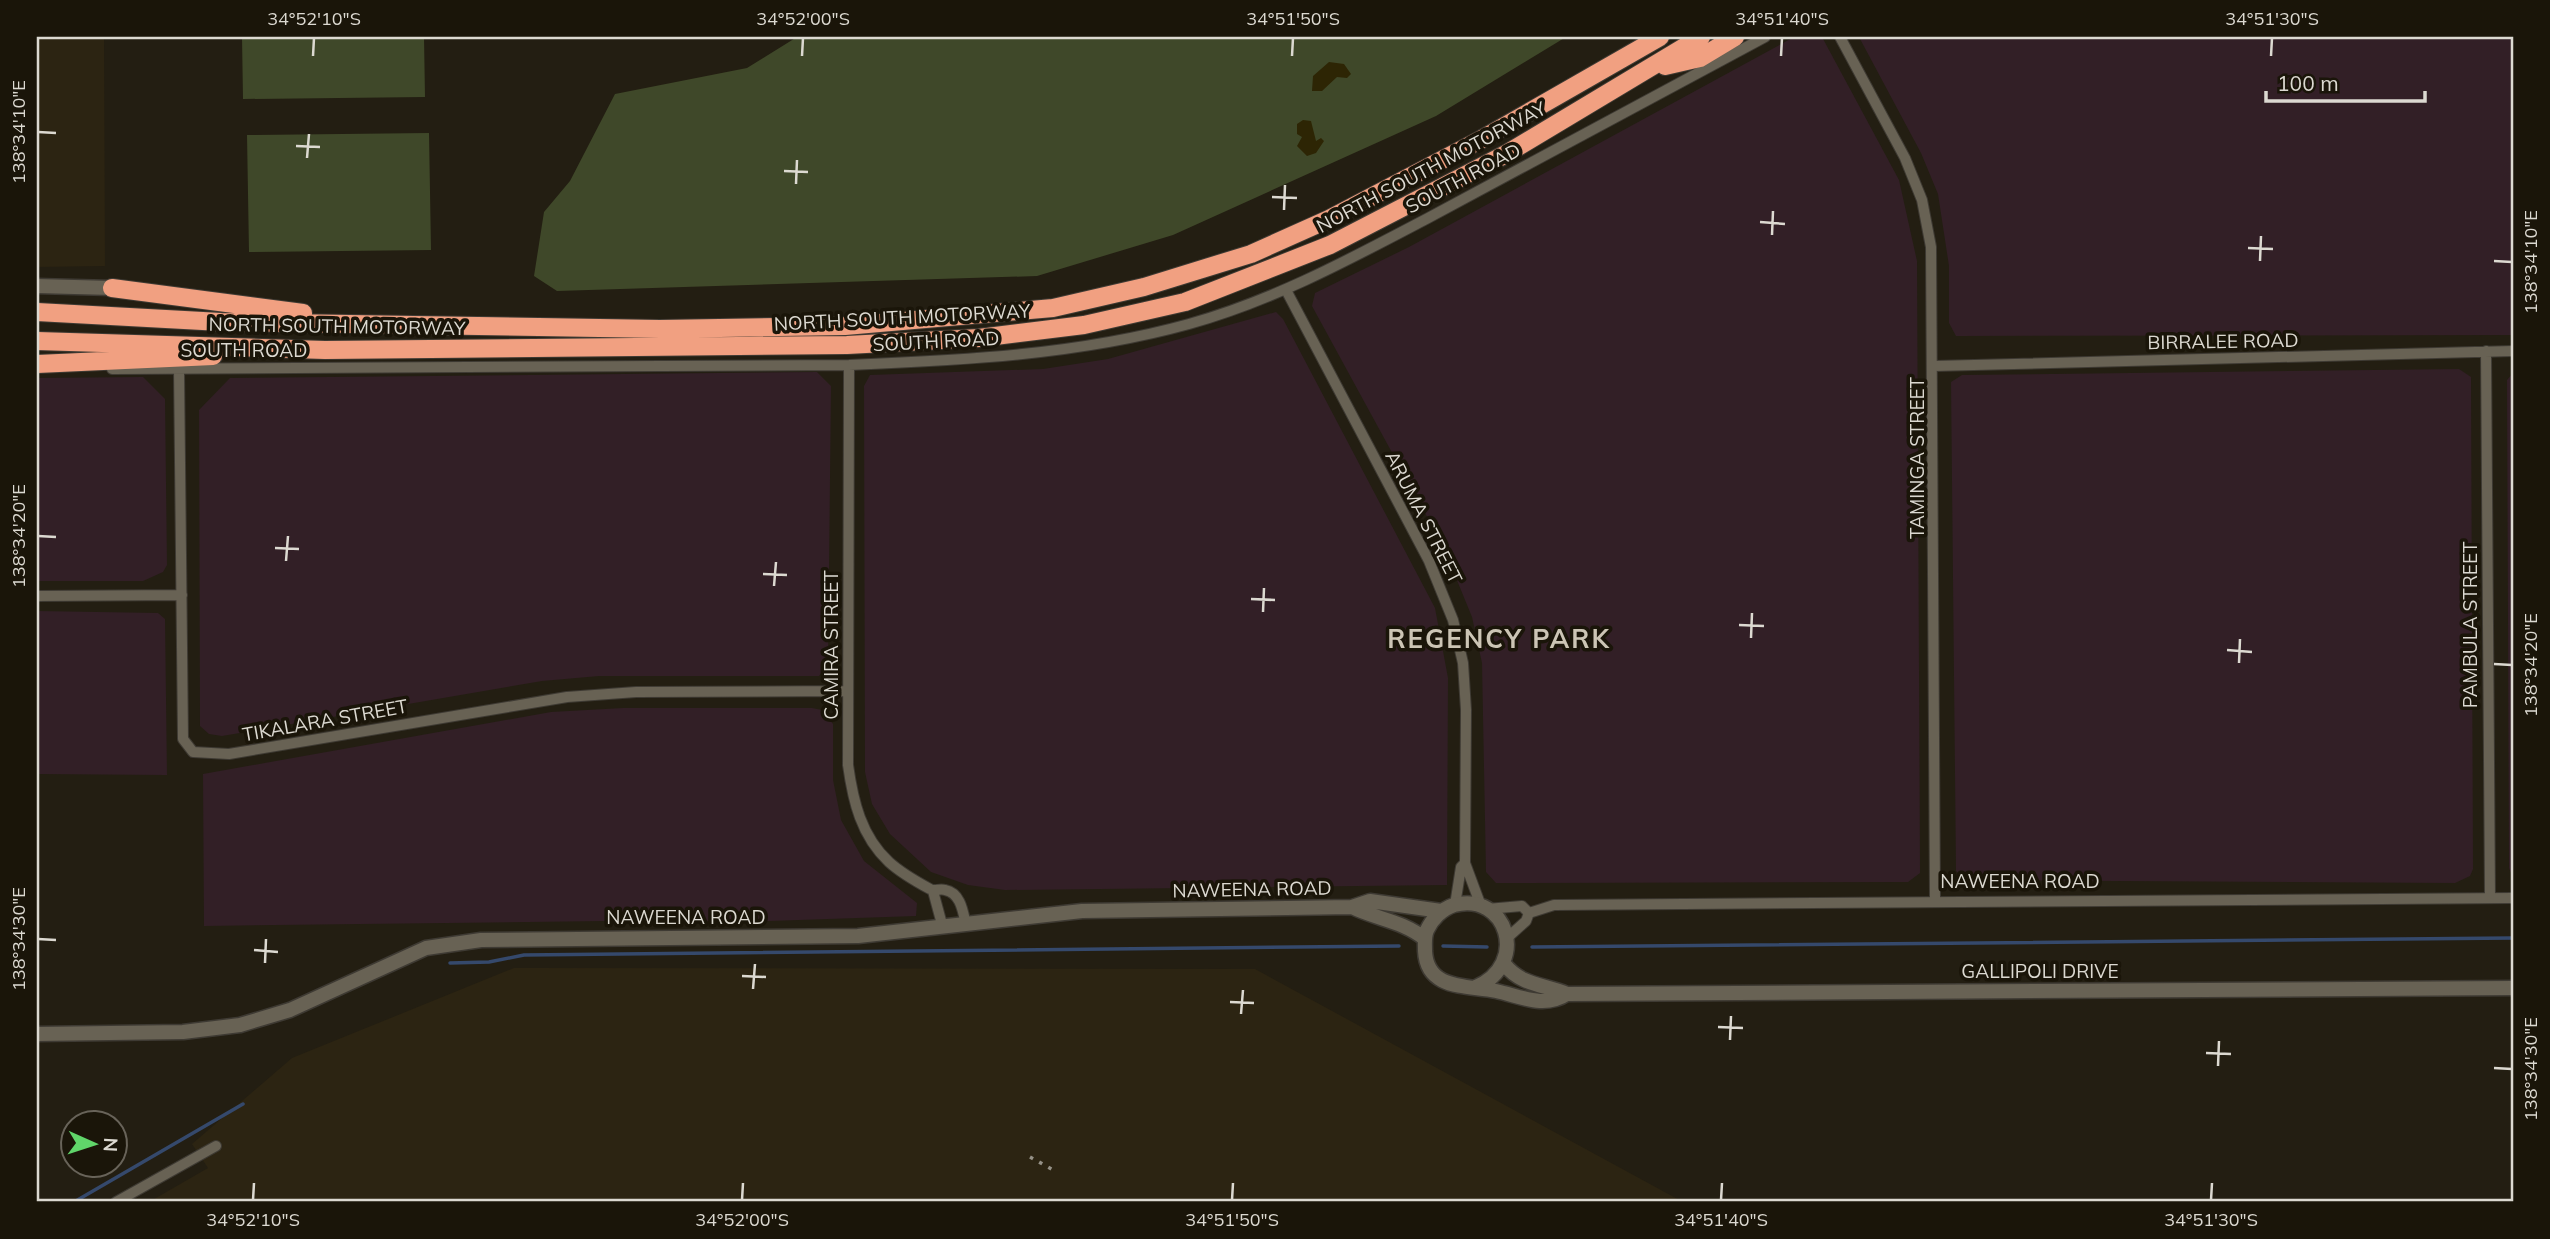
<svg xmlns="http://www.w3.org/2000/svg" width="2550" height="1239" viewBox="0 0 2550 1239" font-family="Mulish,sans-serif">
	<rect width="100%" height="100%" fill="#231e12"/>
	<!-- industrial -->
	<path fill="#321f26" d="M1794,37H1822L1899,180L1917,261L1920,873L1908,882L1496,883L1486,872L1482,663L1472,617L1443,546L1312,306L1315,293L1409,247Z
		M1859,37H2513V335L1956,336L1949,323V266L1938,194L1921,153Z
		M1276,312L1283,319L1435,608L1448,678L1447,885L1005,890L968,885L931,872L890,834L872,804L865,772L864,386L870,375L1043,369L1108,359Z
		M2459,369L2471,377L2473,869L2470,876L2455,883L1966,880L1956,871L1951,382L1962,375Z
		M817,372L831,386L828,664L819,676H599L542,681L222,736L209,734L200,726L199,410L230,378Z
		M2513,373V878L2509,868L2507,380Z
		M143,377L165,399L167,565L163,572L143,581H37V378Z
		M37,611L158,613L165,619L167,775L37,774Z
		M623,708H812L822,710L833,724V780L841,820L864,861L917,903L916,916L739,922L682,920L204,926L203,774L551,712Z"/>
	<!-- built -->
	<path fill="#2c2412" d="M37,37H104L105,266L37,267Z
		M514,968L1255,969L1683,1202H149L208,1168L192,1144L292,1058Z"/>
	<!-- green -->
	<path fill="#3f4829" d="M242,37H424L425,97L243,99Z
		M797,37H1566L1436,116L1173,235L1037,276L557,291L534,276L544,212L570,181L615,94L747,68Z
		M429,133L431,250L249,252L247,135Z"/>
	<!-- sand -->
	<path fill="#2d2504" d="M1329,62L1344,64L1351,74L1347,78L1337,77L1322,91H1312L1313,76Z
		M1303,120L1311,121L1316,141L1321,138L1324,141L1316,153L1307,156L1297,146L1302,137L1297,134V124Z"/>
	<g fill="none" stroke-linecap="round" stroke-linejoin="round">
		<!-- stream -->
		<path stroke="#35496c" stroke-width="3.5" d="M1443,946L1487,947
			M1532,947L2513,938
			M450,963L489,962L524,955L1399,946
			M74,1202L243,1104"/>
		<!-- street casing -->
		<g stroke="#3e3a33" stroke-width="12">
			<path id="street" d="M1840,37L1905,158L1922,200L1931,247L1935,900
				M1286,290L1429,561L1453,620L1463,663L1466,710L1465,863L1481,906
				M2486,351L2490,898
				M849,365L848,765C853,801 861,836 889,862C900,872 917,882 930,889C935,892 939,888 945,890C961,893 963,912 966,925
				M1934,366L2513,351
				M112,369L849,365C964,360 1077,355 1189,324C1275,300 1352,258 1430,217C1542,158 1653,96 1765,37
				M179,370L183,739L193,752L229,754L567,697L636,692L848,691
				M37,596L182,595
				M933,891L943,928
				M1455,905L1461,867L1465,863
				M1487,909L1522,906L1529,913
				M1529,913L1554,905L2513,898
				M1507,938L1526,921L1529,913
				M116,1202L216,1146"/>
		</g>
		<!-- secondary casing -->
		<g stroke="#3e3a33" stroke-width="17">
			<path id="secondary" d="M37,286L112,288
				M1352,907C1376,919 1403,921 1425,939
				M1504,964C1522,986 1543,984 1567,994L2513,988
				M1476,987C1530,964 1507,891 1454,905C1442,909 1432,919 1427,930C1424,937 1425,943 1425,951C1427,991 1468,985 1496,991C1520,996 1544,1009 1567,994
				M37,1034L183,1032L240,1025L290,1010L426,948L481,940L858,936L1082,911L1352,907L1370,901L1441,911"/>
		</g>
		<!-- highway casing -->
		<g stroke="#3e3a33" stroke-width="20">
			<path id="highway" d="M1665,66L1700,58L1735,37
				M112,288L303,313
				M37,312L221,322L660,329L845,326L1053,308L1144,287L1251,254L1329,219L1482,139L1660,37
				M37,341L325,350L847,345L979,338L1084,325L1185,302L1330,245L1506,154L1701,37
				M37,364L213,356"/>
		</g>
		<!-- street -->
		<use href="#street" stroke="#686254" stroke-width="10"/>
		<!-- secondary -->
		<use href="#secondary" stroke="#686254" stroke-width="14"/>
		<!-- highway -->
		<use href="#highway" stroke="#f1a081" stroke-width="18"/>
		<!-- rail -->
		<path stroke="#959187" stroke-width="3.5" stroke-dasharray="3.5 7" stroke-linecap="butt" d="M1030,1157L1055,1171"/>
	</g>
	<!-- ticks -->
	<path fill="none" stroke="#dcd9d1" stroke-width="2.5" d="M313,56L314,38M802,56L803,38M1292,56L1293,38M1781,56L1782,38M2271,56L2272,38M38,132L56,133M296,146L320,147M307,158L309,134M784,171L808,172M796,184L797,160M1272,197L1297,198M1284,210L1285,185M1760,222L1785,224M1772,235L1773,211M2248,248L2273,249M2260,261L2261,236M2494,261L2512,262M38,536L56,537M275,548L299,549M286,561L288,536M763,574L787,575M774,586L776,562M1251,599L1275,600M1263,612L1264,588M1739,625L1764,626M1751,638L1752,613M2227,650L2252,652M2239,663L2240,639M2494,664L2512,665M38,939L56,940M254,950L278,952M265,963L266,939M742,976L766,977M753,989L755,964M1230,1002L1254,1003M1241,1014L1243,990M1718,1027L1743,1028M1730,1040L1731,1016M2206,1053L2231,1054M2218,1066L2219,1041M2494,1068L2512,1069M253,1200L254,1183M742,1200L743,1183M1232,1200L1233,1183M1721,1200L1722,1183M2211,1200L2212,1183"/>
	<g text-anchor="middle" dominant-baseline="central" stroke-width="7" stroke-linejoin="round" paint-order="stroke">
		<!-- street labels -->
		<g font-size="19" fill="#dcd9d1" stroke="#1a1509">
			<text transform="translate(1431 167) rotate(-28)">NORTH SOUTH MOTORWAY</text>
			<text transform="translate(1463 178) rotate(-28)">SOUTH ROAD</text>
			<text transform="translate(902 317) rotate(-3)">NORTH SOUTH MOTORWAY</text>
			<text transform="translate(337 326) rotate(1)">NORTH SOUTH MOTORWAY</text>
			<text transform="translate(936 341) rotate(-3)">SOUTH ROAD</text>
			<text transform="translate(2223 341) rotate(-1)">BIRRALEE ROAD</text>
			<text x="244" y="350">SOUTH ROAD</text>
			<text transform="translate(1917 458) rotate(-90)">TAMINGA STREET</text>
			<text transform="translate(1424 517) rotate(63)">ARUMA STREET</text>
			<text transform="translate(2470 625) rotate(-90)">PAMBULA STREET</text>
			<text transform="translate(831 645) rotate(-90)">CAMIRA STREET</text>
			<text transform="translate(325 720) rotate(-10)">TIKALARA STREET</text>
			<text x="2020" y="881">NAWEENA ROAD</text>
			<text transform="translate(1252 889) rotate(-1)">NAWEENA ROAD</text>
			<text x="686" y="917">NAWEENA ROAD</text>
			<text x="2040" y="971">GALLIPOLI DRIVE</text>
		</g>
		<!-- district labels -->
		<g font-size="26" font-weight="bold" letter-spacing="2" fill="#ccc5b5" stroke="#1a1509">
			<text x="1499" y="638">REGENCY PARK</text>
		</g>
	</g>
	<!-- border -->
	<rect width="2550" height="1239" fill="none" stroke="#1a1509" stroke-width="77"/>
	<!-- north arrow -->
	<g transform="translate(94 1144) rotate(93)"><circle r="33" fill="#1a1509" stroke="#686359" stroke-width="2"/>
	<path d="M0-5L12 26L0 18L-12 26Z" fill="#60d56a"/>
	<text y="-10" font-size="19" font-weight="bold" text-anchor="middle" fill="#dcd9d1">N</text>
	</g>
	<!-- scale -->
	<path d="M2266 91v10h159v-10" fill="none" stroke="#dcd9d1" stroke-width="3.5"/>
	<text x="2277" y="91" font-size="21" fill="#dcd9d1" stroke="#1a1509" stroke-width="5" paint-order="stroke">100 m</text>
	<rect x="38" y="38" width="2474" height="1162" fill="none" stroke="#dcd9d1" stroke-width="2.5"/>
	<g font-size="18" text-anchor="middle" fill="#dcd9d1">
		<text x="314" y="25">34°52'10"S</text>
		<text x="803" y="25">34°52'00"S</text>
		<text x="1293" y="25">34°51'50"S</text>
		<text x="1782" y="25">34°51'40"S</text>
		<text x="2272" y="25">34°51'30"S</text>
		<text transform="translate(19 132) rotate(-90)" y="6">138°34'10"E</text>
		<text transform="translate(2531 262) rotate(-90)" y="6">138°34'10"E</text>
		<text transform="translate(19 536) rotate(-90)" y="6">138°34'20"E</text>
		<text transform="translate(2531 665) rotate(-90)" y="6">138°34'20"E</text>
		<text transform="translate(19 939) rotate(-90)" y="6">138°34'30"E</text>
		<text transform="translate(2531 1069) rotate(-90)" y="6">138°34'30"E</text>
		<text x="253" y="1226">34°52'10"S</text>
		<text x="742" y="1226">34°52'00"S</text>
		<text x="1232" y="1226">34°51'50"S</text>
		<text x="1721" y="1226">34°51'40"S</text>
		<text x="2211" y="1226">34°51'30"S</text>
	</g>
</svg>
